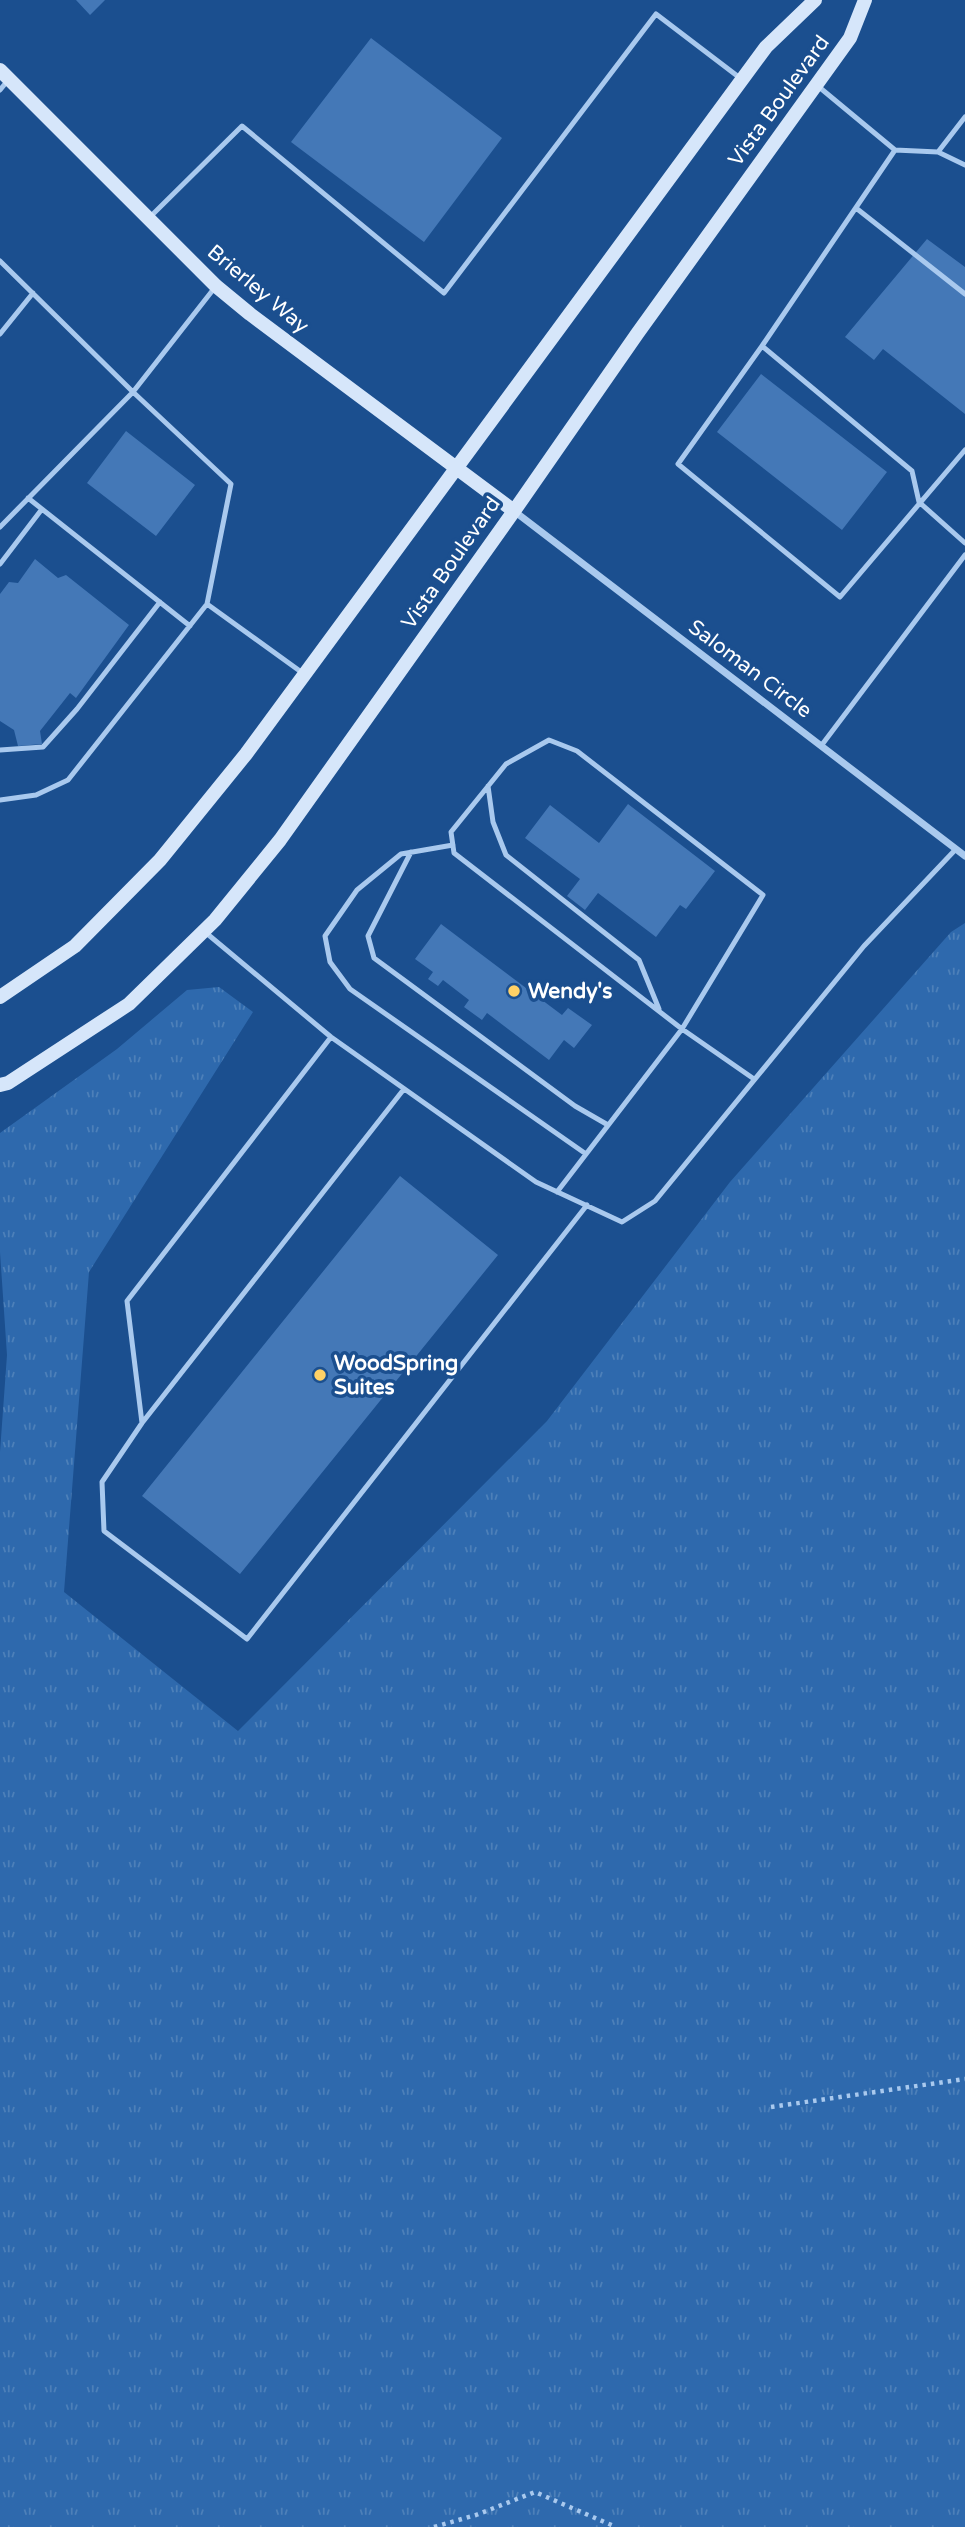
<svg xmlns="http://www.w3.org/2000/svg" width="965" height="2527" viewBox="0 0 965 2527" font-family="'Varela Round',sans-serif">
	<defs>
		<pattern id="grass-tufts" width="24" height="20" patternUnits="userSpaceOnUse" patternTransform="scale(1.75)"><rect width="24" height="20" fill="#2e69ad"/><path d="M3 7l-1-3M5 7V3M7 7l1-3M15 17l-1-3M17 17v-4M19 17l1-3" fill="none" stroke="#4d80b9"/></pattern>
	</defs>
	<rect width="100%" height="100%" fill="#1b4f8f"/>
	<!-- grass -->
	<path fill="url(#grass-tufts)" d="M965,923V2527H0V1452L7,1355L0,1252V1133L117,1049L187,990L219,987L253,1012L89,1272L64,1592L238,1731L547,1421L730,1182L951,932Z"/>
	<!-- building -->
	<path fill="#4478b7" d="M76,0H105L90,15Z
		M371,38L502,138L424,242L291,142Z
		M927,239L965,267V414L883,349L874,360L845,337Z
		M761,374L887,472L842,530L717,432Z
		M126,431L195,485L156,536L87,483Z
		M35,559L58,578L66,575L129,625L76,698L70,693L40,731L42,744L18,746L14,730L0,721V594L9,582L18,583Z
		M628,804L715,871L686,909L680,905L656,937L598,893L585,910L567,896L580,879L525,838L550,805L599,843Z
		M441,924L562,1015L568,1008L592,1025L574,1048L564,1040L549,1060L487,1013L482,1020L464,1007L469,1000L443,980L438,986L428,979L433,972L415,959Z
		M400,1176L498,1255L240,1574L142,1496Z"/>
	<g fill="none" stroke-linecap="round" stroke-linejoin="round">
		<!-- path -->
		<path stroke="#a9c9ee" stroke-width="4.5" stroke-dasharray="3.5 5" stroke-linecap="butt" d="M771,2107L965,2079
			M434,2527L476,2515L535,2492L616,2527"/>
		<!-- lane -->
		<path stroke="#a9c9ee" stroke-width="5" d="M819,87L895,150L938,152L965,165
			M0,90L9,79
			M895,150L762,346L912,471L919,502L965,543
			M938,152L965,117
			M856,208L965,294
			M149,218L242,126L444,293L656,14L740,78
			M0,261L133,392L0,527
			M216,286L133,392L231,484L207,604L304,674
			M0,334L33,293
			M762,346L678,464L840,597L965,450
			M28,498L190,626
			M0,564L42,509
			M549,740L577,751L763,895L682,1029L454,853L451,832L506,764Z
			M821,746L965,555
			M0,750L43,747L77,709L160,602
			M488,786L493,822L506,855L639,960L659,1009
			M0,800L36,795L68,780L207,604
			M453,845L401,854L357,890L325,936L330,962L350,989L586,1154
			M411,852L368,936L374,958L575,1106L608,1125
			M205,932L331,1037L536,1182L622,1222L655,1201L864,946L956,849
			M331,1037L127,1301L142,1423L404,1089
			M557,1192L682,1029L754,1079
			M142,1423L102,1482L104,1531L247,1639L587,1205"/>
		<!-- street -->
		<path stroke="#a9c9ee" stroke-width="7" d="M514,511L965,856"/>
		<!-- secondary -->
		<path stroke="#d6e6fa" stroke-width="14" d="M0,70L216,286L250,314L514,511
			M0,997L75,946L160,860L246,754L766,47L815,0
			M0,1085L8,1083L129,1004L215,920L280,840L514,511L637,334L850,38L865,0"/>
	</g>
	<!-- markers -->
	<g fill="#ffd166" stroke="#1b4f8f" stroke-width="2.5">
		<circle cx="514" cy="991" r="7"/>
		<circle cx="320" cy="1375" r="7"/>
	</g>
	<g text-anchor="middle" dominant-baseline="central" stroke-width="7" stroke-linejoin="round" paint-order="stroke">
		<!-- street labels -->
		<g font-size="21" fill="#fff" stroke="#1b4f8f">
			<text transform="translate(779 101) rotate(-54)">Vista Boulevard</text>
			<text transform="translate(258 289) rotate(40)">Brierley Way</text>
			<text transform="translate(451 563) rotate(-55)">Vista Boulevard</text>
			<text transform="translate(750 669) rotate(37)">Saloman Circle</text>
		</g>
		<!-- poi labels -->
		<g font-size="21" font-weight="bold" fill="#fff" stroke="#1b4f8f" text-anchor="start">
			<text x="528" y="991">Wendy's</text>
			<text x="334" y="1363">WoodSpring<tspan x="334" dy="24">Suites</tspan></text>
		</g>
	</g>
</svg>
